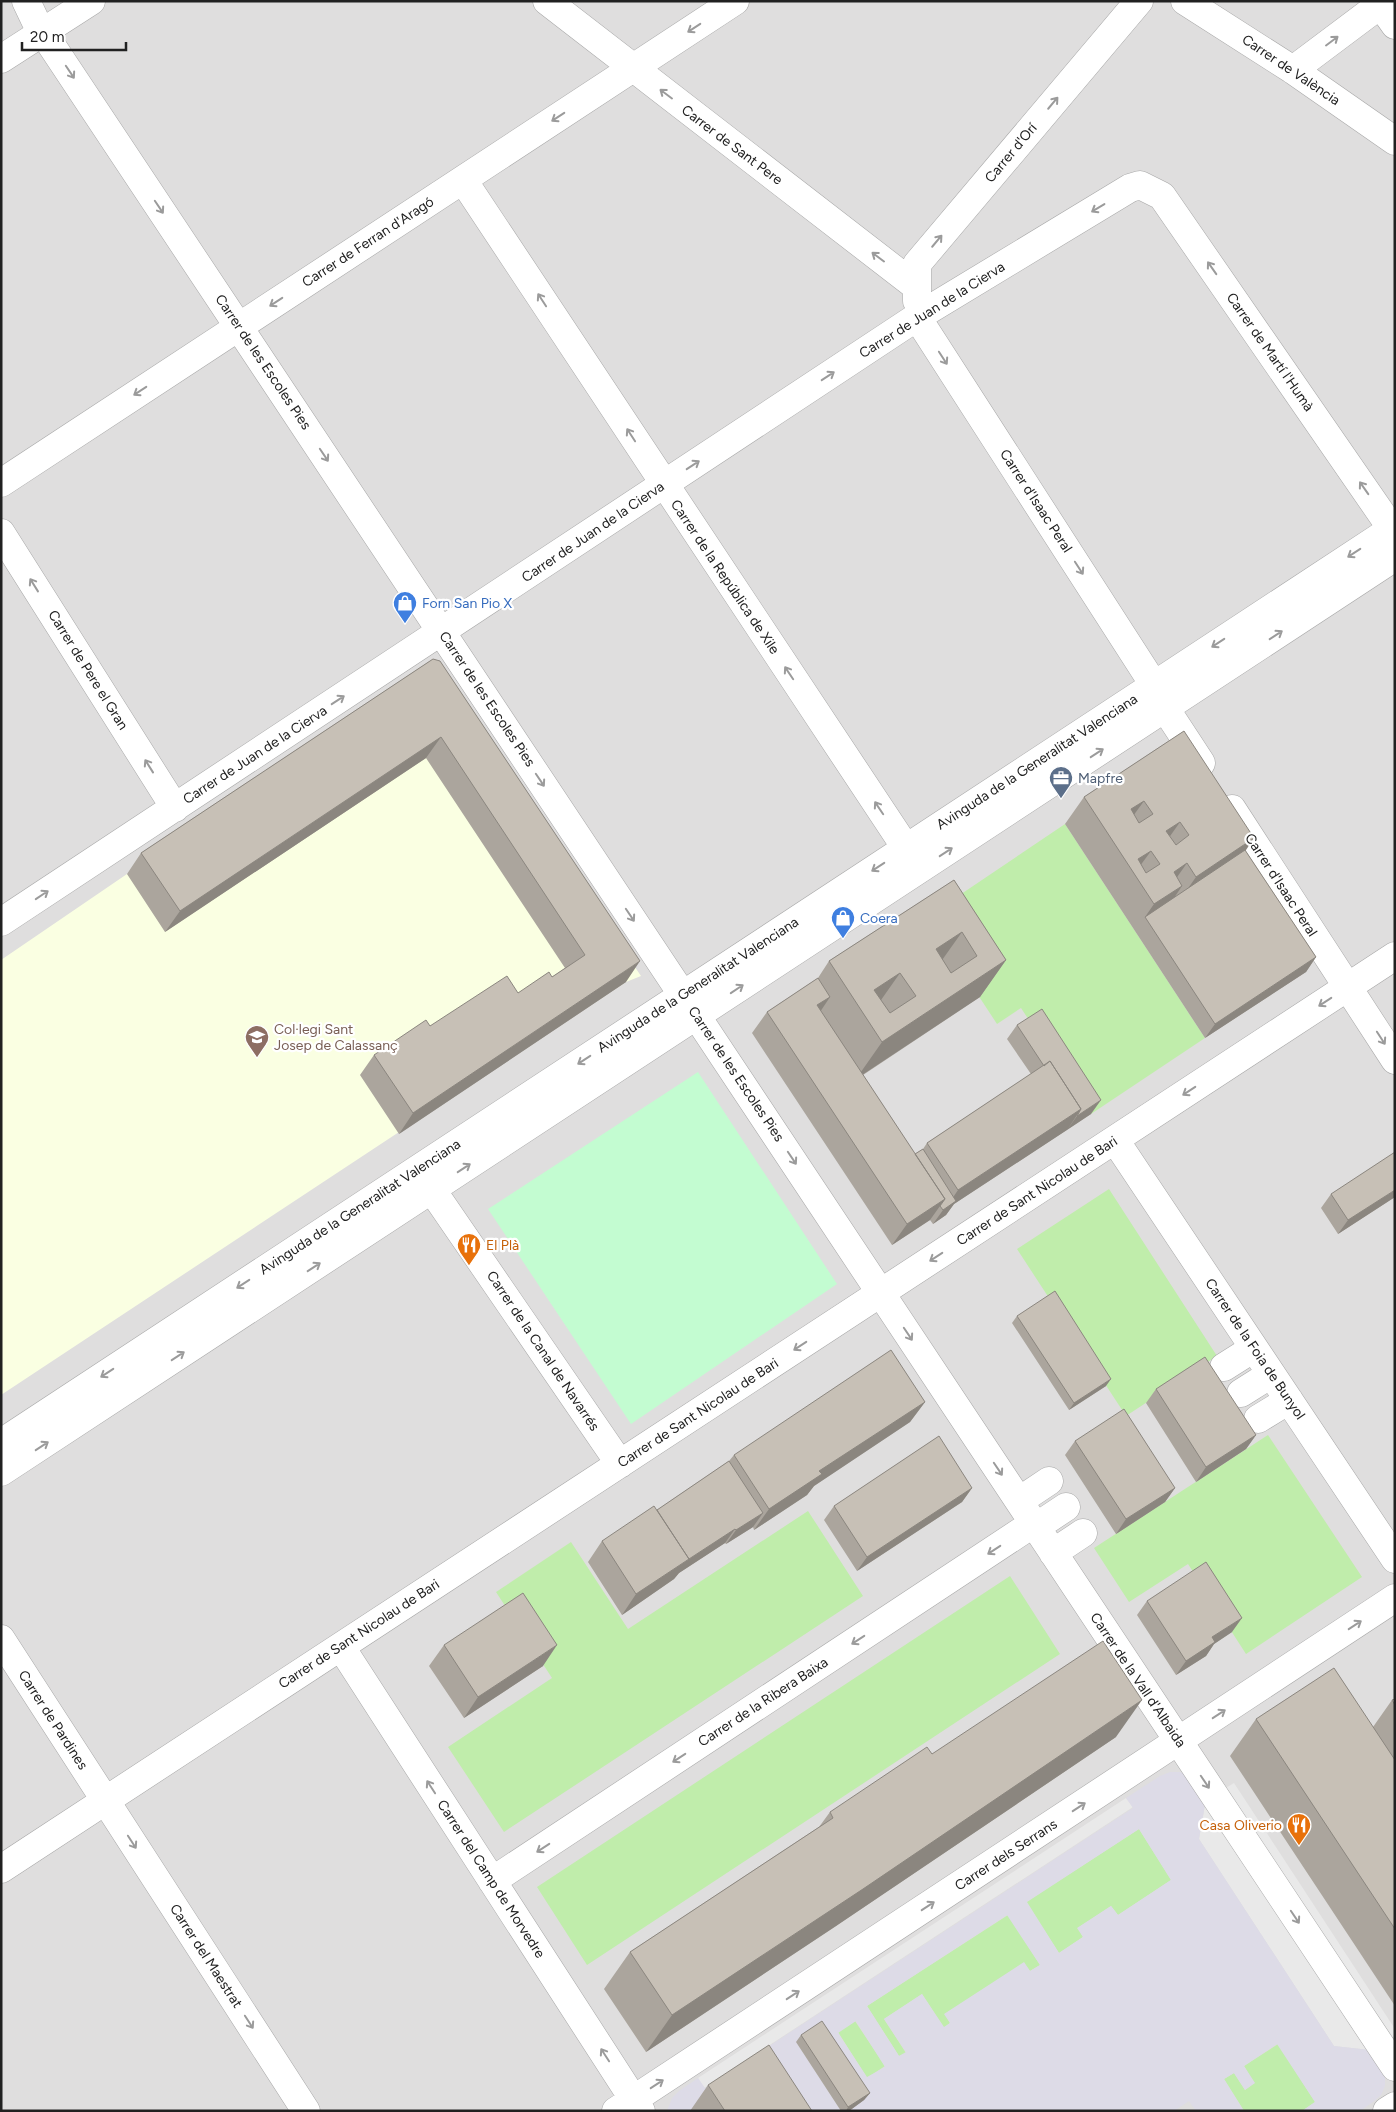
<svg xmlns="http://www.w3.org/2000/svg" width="1396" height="2112" viewBox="0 0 1396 2112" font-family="Figtree,sans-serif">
	<rect width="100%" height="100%" fill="#f1f0e7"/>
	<!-- residential -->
	<path fill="#dfdede" d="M1,1H1395V2111H1Z"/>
	<!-- education -->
	<path fill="#faffe2" d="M444,683L641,976L626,982L1,1395V960L127,874Z"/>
	<!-- grass -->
	<path fill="#c0edab" d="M1065,824L1205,1038L1091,1114L1021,1008L997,1024L927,917Z
		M1109,1189L1217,1356L1126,1416L1017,1249Z
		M1268,1435L1362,1577L1246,1654L1188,1564L1129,1602L1094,1548Z
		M808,1511L863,1596L504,1832L448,1747L552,1678L496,1592L571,1542L628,1629Z
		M1010,1576L1060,1654L587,1965L537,1887Z
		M1139,1829L1171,1880L1118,1915L1111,1906L1078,1928L1083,1937L1059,1953L1026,1902Z
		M1008,1915L1040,1965L1030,1971L1024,1963L945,2014L950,2023L944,2028L922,1994L884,2019L906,2053L899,2056L867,2006Z
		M855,2021L885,2066L867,2078L838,2032Z
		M1278,2044L1315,2102L1302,2111H1244L1224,2079L1234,2073L1245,2090L1254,2083L1244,2066Z"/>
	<!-- park -->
	<path fill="#c3fcd1" d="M698,1072L837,1284L631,1424L488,1209Z"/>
	<!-- parking -->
	<path fill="#e9e9e9" d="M1234,1783L1395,2029V2036L1388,2040L1224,1789Z
		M1126,1798L1133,1807L704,2088L698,2078Z
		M1206,1799L1370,2050L1334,2046L1199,1839Z"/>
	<!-- plaza -->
	<path fill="#dddbe7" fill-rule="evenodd" d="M1170,1772H1180L1189,1776L1206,1799L1199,1839L1334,2046L1370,2050L1385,2075V2086L1381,2095L1373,2102L1360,2111H1302L1315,2102L1277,2044L1244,2066L1255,2083L1245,2090L1234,2073L1224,2079L1244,2111H1196L1189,2101L1174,2111H849L864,2100L796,2042L841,2111H667L672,2098L679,2091L698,2078L705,2088L1133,1808L1126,1798L1160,1776ZM1139,1829L1171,1880L1118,1915L1111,1906L1077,1928L1083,1937L1059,1953L1027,1902ZM1007,1915L1040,1965L1030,1971L1024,1962L944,2014L950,2023L944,2027L922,1994L884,2019L906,2052L899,2056L867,2006ZM856,2021L885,2067L867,2077L838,2033Z"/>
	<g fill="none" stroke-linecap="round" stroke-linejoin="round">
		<!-- minor casing -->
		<g stroke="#a8a8a8" stroke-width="29">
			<path id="minor" d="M26,1L36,22L1395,2067
				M547,1L917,287
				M1185,1L1293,70L1395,141
				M1378,1L1395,25
				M1,59L91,1
				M1293,70L1385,1
				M463,180L906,848
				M917,301V264L1139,1
				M917,317L1154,685
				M1,483L735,1
				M1,533L175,808
				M1165,708L1201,763
				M1232,809L1395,1060
				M1,922L917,317L1130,188L1140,185L1162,196L1392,529
				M1115,1140L1395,1559
				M432,1190L620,1464
				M1224,1367L1254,1348
				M1241,1393L1271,1374
				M1258,1419L1289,1400
				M1,1443L1395,527
				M1,1472L1395,557
				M1019,1501L1049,1481
				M1036,1527L1066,1507
				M1053,1553L1083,1533
				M1,1639L306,2111
				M341,1647L641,2111
				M1,1869L1395,956
				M492,1881L1034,1523
				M616,2111L1395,1598
				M1387,2111L1395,2106"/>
		</g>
		<!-- minor -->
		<use href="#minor" stroke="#fff" stroke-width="28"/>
	</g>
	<!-- wall -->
	<path fill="#aba59d" d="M433,659L626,982L399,1134L360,1075L374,1055L430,1026L518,993L552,977L565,968L426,758L165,932L127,874L141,853Z
		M1184,731L1245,850L1316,957L1306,972L1205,1038L1065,824L1084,797Z
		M954,880L1006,960L980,997L863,1075L915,1154L923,1149L927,1143L1031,1074L1007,1039L1017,1025L1091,1114L954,1204L946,1215L933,1224L930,1220L892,1245L752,1033L767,1012L818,978L829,961Z
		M1331,1194L1395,1197L1338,1234L1321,1208Z
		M1017,1316L1106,1386L1069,1410L1012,1323Z
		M1156,1389L1256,1435L1246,1449L1196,1482L1146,1403Z
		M925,1402L910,1422L814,1486L807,1495L754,1530L753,1527L726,1544L725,1543L679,1573L674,1579L622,1615L588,1562L602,1541L657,1510L729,1461L734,1455Z
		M1075,1441L1175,1488L1165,1502L1116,1534L1065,1455Z
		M972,1488L962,1502L857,1571L824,1520L834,1506Z
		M1147,1601L1232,1632L1214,1644L1206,1656L1176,1675L1137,1615Z
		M444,1645L543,1666L464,1718L429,1666Z
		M1395,1699V2006L1230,1756L1256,1719L1373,1727L1392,1700Z
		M1116,1737L836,1926L646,2052L604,1989L630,1952L819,1827L830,1812L932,1754Z
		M801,2035L870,2093L864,2100L849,2111H841L796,2042Z
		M708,2085L812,2111H690Z"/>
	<!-- shaded-wall -->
	<path fill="#8b867f" d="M441,737L426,758L165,932L180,911Z
		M1144,801L1125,827L1131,809Z
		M1180,822L1161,849L1166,831Z
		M1254,838L1236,865L1177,904L1196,877Z
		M1151,851L1134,874L1138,859Z
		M1187,863L1168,890L1174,872Z
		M1182,886L1164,913L1145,917L1154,904Z
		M962,932L935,970L936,949Z
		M1316,957L1306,972L1205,1038L1215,1024Z
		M1006,960L980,997L856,1079L882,1042Z
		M640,961L626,982L399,1134L413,1113Z
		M900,973L874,1010V990Z
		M830,997L816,1018L817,1005Z
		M1101,1100L1091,1114L1067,1130L1077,1116Z
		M1081,1109L1067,1130L954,1204L946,1215L933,1224L943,1210L946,1208L958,1190Z
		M1395,1190V1197L1338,1234L1348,1220Z
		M945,1199L930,1220L892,1245L907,1224Z
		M1111,1379L1106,1386L1069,1410L1074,1403Z
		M925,1402L910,1422L814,1486L807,1495L754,1530L769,1509L819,1471Z
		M1256,1435L1246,1449L1196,1482L1206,1467Z
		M972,1488L962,1502L857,1571L867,1557Z
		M1175,1488L1165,1502L1116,1534L1126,1519Z
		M763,1513L753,1527L726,1544L736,1530Z
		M735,1529L725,1543L679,1573L674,1579L622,1615L636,1594Z
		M1242,1618L1232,1632L1214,1644L1206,1656L1176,1675L1186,1661L1212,1637Z
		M557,1645L543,1666L464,1718L478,1697Z
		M1142,1700L1116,1737L836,1926L646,2052L672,2015Z
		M870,2093L864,2100L849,2111H846L848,2107Z"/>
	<!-- building -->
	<path fill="#c7c0b6" stroke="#8b867f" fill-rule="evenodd" d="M433,659L440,661L640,961L413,1113L374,1055L426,1020L430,1026L507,976L518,993L549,972L552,977L585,955L441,737L180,911L141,853Z
		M1184,731L1254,838L1196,877L1187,863L1174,872L1182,886L1154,904L1084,797ZM1144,801L1153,814L1139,823L1131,809ZM1180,822L1189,835L1176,845L1166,831ZM1151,851L1160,864L1146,873L1138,859Z
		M1245,850L1316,957L1215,1024L1145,917Z
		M954,880L1006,960L882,1042L829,961ZM962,932L977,956L951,973L936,949ZM900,973L916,996L890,1013L874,990Z
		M818,978L830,997L817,1005L945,1199L907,1224L767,1012Z
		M1042,1009L1101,1100L1077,1116L1081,1109L1050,1061L1044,1066L1017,1025Z
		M1050,1061L1081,1109L958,1190L927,1143Z
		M923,1149L956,1201L943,1210L940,1206L945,1199L915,1154Z
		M1395,1152V1190L1348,1220L1331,1194Z
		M1055,1291L1111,1379L1074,1403L1017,1316Z
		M891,1350L925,1402L819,1471L822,1474L769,1509L734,1455Z
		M1205,1357L1256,1435L1206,1467L1156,1389Z
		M1124,1409L1175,1488L1126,1519L1075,1441Z
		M939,1436L972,1488L867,1557L834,1506Z
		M729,1461L763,1513L736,1530L735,1529L689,1559L657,1510Z
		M654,1506L689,1559L636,1594L602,1541Z
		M1206,1562L1242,1618L1212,1637L1215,1642L1186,1661L1147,1601Z
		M523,1593L557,1645L478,1697L444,1645Z
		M1103,1641L1142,1700L863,1889L672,2015L630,1952L833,1818L830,1812L927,1747L932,1754Z
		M1334,1668L1395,1760V1929L1256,1719Z
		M1395,1699V1705L1392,1700Z
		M822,2021L870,2093L848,2107L801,2035Z
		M769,2045L812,2111H725L708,2085Z"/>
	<!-- one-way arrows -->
	<defs><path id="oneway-shaft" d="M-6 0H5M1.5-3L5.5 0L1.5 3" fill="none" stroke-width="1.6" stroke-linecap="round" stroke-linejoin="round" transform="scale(1.25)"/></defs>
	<g stroke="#9b9b9b">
		<use href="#oneway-shaft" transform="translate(694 28) rotate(147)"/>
		<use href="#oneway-shaft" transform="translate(1332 41) rotate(-37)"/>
		<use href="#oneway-shaft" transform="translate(70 72) rotate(56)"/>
		<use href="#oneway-shaft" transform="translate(666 94) rotate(-143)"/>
		<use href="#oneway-shaft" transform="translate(1053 103) rotate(-50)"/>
		<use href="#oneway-shaft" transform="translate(558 117) rotate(147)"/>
		<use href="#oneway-shaft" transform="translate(159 207) rotate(56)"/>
		<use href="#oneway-shaft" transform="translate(1098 208) rotate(149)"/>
		<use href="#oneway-shaft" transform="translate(937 241) rotate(-50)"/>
		<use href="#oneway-shaft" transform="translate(878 257) rotate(-143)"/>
		<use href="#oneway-shaft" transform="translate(1212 268) rotate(-125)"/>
		<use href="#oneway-shaft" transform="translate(542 300) rotate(-123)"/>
		<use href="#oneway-shaft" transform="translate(276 302) rotate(147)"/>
		<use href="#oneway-shaft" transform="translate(943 358) rotate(57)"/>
		<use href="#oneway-shaft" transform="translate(828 376) rotate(-33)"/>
		<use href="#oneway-shaft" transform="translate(140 391) rotate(147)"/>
		<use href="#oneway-shaft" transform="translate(631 435) rotate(-123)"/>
		<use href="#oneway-shaft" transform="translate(324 455) rotate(56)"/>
		<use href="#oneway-shaft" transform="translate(693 465) rotate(-33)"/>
		<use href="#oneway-shaft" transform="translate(1364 488) rotate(-125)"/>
		<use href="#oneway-shaft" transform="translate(1354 553) rotate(147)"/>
		<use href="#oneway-shaft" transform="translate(1079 568) rotate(57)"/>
		<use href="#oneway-shaft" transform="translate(34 585) rotate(-122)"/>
		<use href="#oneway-shaft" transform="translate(1276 635) rotate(-33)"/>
		<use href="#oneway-shaft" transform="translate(1218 643) rotate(147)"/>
		<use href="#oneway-shaft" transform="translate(789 673) rotate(-124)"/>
		<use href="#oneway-shaft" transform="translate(338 700) rotate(-33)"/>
		<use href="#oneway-shaft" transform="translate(1097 753) rotate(-33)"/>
		<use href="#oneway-shaft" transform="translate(149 766) rotate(-122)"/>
		<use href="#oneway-shaft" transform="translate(540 780) rotate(56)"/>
		<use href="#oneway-shaft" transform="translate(879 808) rotate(-124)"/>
		<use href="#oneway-shaft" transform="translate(946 852) rotate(-33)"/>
		<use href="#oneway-shaft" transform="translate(878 867) rotate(147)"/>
		<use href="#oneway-shaft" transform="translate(42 895) rotate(-34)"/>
		<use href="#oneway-shaft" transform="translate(630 915) rotate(56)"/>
		<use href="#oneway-shaft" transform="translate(737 989) rotate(-34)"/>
		<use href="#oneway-shaft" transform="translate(1325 1002) rotate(147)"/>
		<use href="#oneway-shaft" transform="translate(1381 1038) rotate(57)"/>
		<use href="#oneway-shaft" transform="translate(584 1060) rotate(147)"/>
		<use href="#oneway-shaft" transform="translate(1189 1091) rotate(147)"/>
		<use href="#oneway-shaft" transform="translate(792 1158) rotate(56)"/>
		<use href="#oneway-shaft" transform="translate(464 1168) rotate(-33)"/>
		<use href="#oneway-shaft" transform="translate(936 1257) rotate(147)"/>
		<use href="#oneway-shaft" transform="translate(314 1267) rotate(-33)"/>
		<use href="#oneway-shaft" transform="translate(243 1284) rotate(147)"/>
		<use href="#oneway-shaft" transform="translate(908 1334) rotate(56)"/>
		<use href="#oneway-shaft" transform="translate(800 1346) rotate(147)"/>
		<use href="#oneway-shaft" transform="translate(178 1356) rotate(-33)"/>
		<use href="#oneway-shaft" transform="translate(107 1373) rotate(147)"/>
		<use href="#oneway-shaft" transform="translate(42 1446) rotate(-33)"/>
		<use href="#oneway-shaft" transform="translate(998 1469) rotate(56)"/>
		<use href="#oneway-shaft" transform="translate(994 1550) rotate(147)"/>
		<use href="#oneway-shaft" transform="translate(1355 1625) rotate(-33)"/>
		<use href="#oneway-shaft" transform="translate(858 1640) rotate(147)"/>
		<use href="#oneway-shaft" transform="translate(1219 1714) rotate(-33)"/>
		<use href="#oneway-shaft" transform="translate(679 1758) rotate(147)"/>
		<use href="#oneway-shaft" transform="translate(1205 1782) rotate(56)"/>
		<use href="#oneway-shaft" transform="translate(431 1787) rotate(-123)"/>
		<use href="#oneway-shaft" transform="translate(1079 1807) rotate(-33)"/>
		<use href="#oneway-shaft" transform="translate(132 1842) rotate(57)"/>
		<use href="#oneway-shaft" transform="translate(543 1848) rotate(147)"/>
		<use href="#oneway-shaft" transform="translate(928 1906) rotate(-33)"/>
		<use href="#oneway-shaft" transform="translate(1295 1917) rotate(56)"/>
		<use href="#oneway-shaft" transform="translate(793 1995) rotate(-33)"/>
		<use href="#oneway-shaft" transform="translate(249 2022) rotate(57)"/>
		<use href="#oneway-shaft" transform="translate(605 2055) rotate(-123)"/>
		<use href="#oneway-shaft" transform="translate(657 2084) rotate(-33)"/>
	</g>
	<!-- icons -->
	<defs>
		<g id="shop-pin" transform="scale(1.25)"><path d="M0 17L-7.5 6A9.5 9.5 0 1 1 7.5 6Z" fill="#3f7fe0" stroke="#fff"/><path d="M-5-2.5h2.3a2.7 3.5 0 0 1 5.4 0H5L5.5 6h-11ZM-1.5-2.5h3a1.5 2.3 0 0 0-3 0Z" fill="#fff"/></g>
		<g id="office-pin" transform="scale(1.25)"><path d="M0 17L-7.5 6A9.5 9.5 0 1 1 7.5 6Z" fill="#5c6f8a" stroke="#fff"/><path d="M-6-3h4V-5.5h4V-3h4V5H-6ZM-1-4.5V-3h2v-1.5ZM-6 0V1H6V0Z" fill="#fff"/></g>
		<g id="school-pin" transform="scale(1.25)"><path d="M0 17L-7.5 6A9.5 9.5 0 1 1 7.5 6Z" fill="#8d6e63" stroke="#fff"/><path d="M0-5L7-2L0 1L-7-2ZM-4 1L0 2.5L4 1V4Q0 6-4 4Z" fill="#fff"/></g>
		<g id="restaurant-pin" transform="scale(1.25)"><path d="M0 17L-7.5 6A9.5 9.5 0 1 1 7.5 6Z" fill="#e8710a" stroke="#fff"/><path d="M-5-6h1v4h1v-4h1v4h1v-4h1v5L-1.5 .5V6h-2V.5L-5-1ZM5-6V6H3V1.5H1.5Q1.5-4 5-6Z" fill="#fff"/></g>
	</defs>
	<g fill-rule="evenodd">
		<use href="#shop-pin" x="405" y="603"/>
		<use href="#office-pin" x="1061" y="778"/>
		<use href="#shop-pin" x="843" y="918"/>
		<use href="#school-pin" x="257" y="1037"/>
		<use href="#restaurant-pin" x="469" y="1245"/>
		<use href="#restaurant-pin" x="1299" y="1825"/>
	</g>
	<g text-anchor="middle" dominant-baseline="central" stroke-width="4.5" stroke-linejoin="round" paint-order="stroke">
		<!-- street labels -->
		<g font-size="14" fill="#212121" stroke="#fff">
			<text transform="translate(1291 70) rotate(34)">Carrer de València</text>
			<text transform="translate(732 145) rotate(37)">Carrer de Sant Pere</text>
			<text transform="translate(1011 153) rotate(-50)">Carrer d'Orí</text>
			<text transform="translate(368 242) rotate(-33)">Carrer de Ferran d'Aragó</text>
			<text transform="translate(932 310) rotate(-32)">Carrer de Juan de la Cierva</text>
			<text transform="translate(1270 352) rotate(55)">Carrer de Martí l'Humà</text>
			<text transform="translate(263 362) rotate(56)">Carrer de les Escoles Pies</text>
			<text transform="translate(1036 501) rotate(57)">Carrer d'Isaac Peral</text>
			<text transform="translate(593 532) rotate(-34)">Carrer de Juan de la Cierva</text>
			<text transform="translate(725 577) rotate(56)">Carrer de la República de Xile</text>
			<text transform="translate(88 670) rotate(58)">Carrer de Pere el Gran</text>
			<text transform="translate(487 699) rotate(56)">Carrer de les Escoles Pies</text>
			<text transform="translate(255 755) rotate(-33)">Carrer de Juan de la Cierva</text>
			<text transform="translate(1037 762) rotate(-33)">Avinguda de la Generalitat Valenciana</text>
			<text transform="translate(1281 885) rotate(57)">Carrer d'Isaac Peral</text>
			<text transform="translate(698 985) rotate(-33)">Avinguda de la Generalitat Valenciana</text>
			<text transform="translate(736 1074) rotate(56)">Carrer de les Escoles Pies</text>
			<text transform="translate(1037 1191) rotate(-33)">Carrer de Sant Nicolau de Bari</text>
			<text transform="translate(360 1207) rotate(-33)">Avinguda de la Generalitat Valenciana</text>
			<text transform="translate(1255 1349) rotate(56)">Carrer de la Foia de Bunyol</text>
			<text transform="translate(543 1351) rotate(56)">Carrer de la Canal de Navarrés</text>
			<text transform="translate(698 1413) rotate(-33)">Carrer de Sant Nicolau de Bari</text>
			<text transform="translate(359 1634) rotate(-33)">Carrer de Sant Nicolau de Bari</text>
			<text transform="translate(1138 1680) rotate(56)">Carrer de la Vall d'Albaida</text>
			<text transform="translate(763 1702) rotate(-33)">Carrer de la Ribera Baixa</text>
			<text transform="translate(53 1720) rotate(57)">Carrer de Pardines</text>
			<text transform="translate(1006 1855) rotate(-33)">Carrer dels Serrans</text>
			<text transform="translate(491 1879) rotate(57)">Carrer del Camp de Morvedre</text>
			<text transform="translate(206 1956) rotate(57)">Carrer del Maestrat</text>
		</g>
		<!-- shop labels -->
		<g font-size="14" fill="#366cbe" stroke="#fff" text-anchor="start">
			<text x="422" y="603">Forn San Pio X</text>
			<text x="860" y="918">Coera</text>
		</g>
		<!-- service labels -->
		<g font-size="14" fill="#4e5e75" stroke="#fff" text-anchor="start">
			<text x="1078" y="778">Mapfre</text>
		</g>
		<!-- education labels -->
		<g font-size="14" fill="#785e54" stroke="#fff" text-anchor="start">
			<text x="274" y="1029">Col·legi Sant<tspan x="274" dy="16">Josep de Calassanç</tspan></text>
		</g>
		<!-- food labels -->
		<g font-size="14" fill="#c56008" stroke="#fff" text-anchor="start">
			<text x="486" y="1245">El Plà</text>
			<text x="1282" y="1825" text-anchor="end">Casa Oliverio</text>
		</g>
	</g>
	<!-- border -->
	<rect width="1396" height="2112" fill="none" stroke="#212121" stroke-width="5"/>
	<!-- scale -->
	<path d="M22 42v8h104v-8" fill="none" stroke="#212121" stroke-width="2.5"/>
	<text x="30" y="42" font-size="15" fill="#212121" stroke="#ffffff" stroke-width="4" paint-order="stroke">20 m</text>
</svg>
